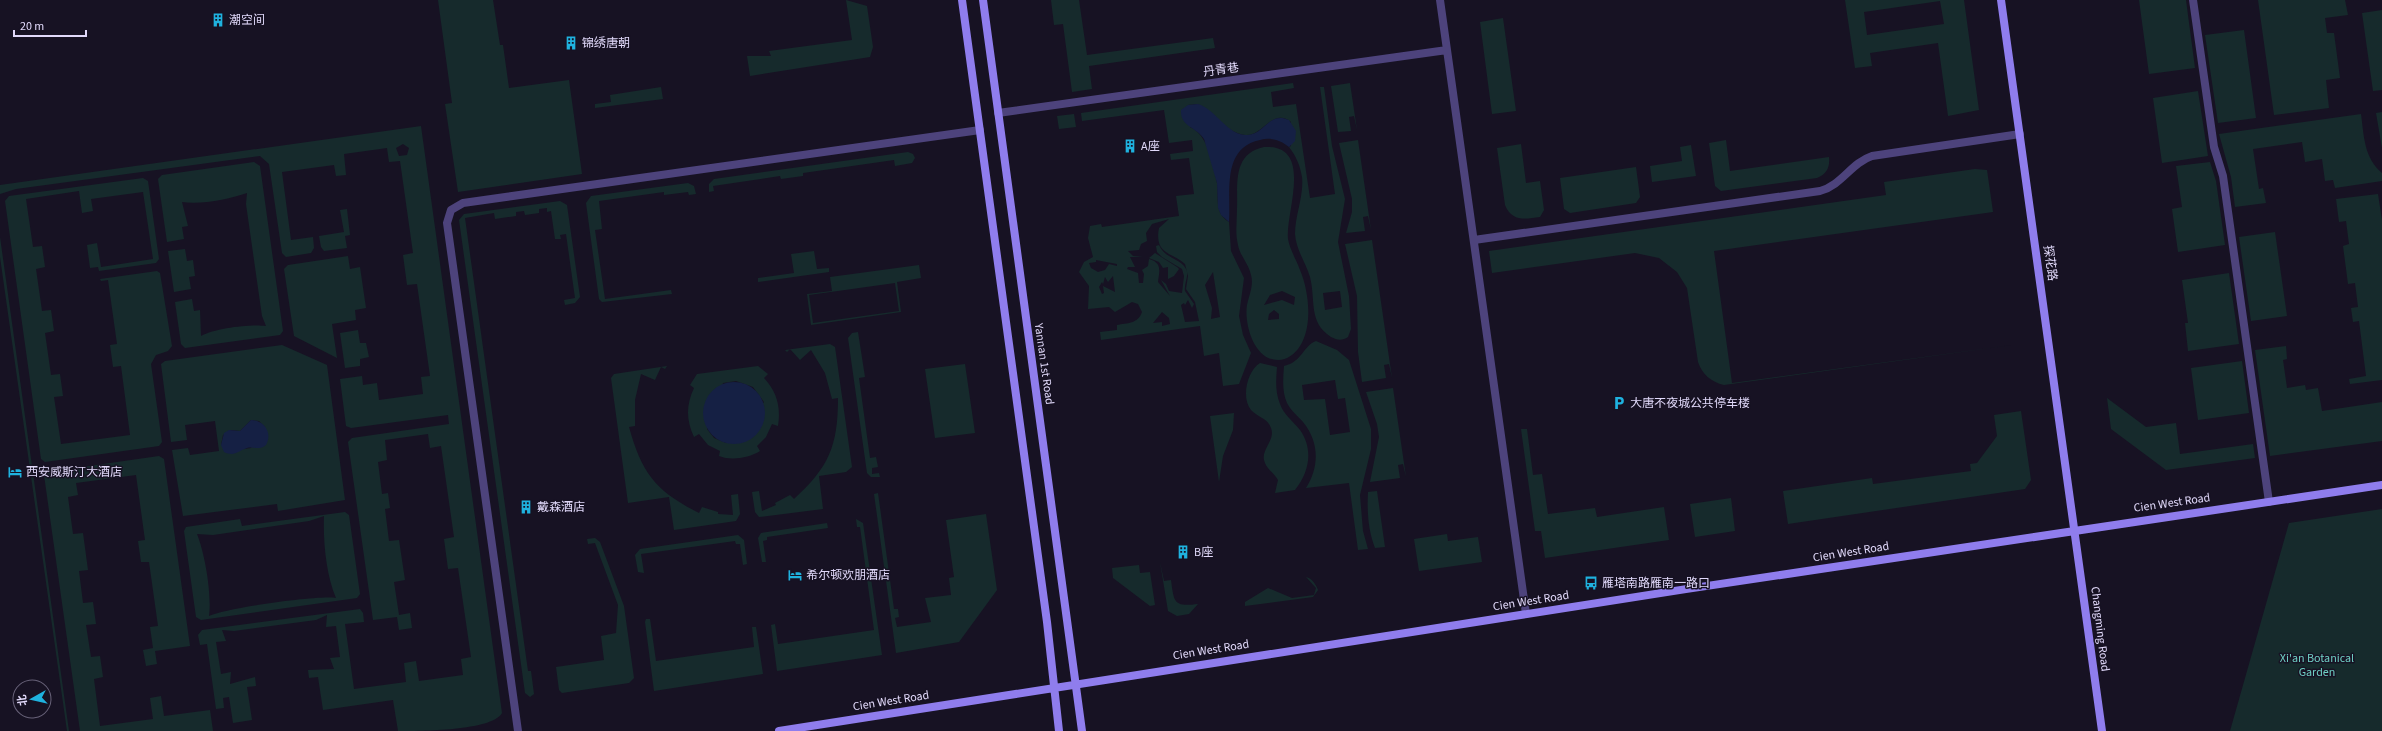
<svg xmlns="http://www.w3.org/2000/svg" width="2382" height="731" viewBox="0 0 2382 731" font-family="'Source Sans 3','Noto Sans SC',sans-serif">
	<rect width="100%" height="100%" fill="#171223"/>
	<!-- green -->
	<path fill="#162a2c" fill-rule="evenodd" d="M438,0H493L500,45H503L509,88L569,80L582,174L458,192L445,104L452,103Z
		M846,0L867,6L873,47L870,57L750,76L747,56H771L769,51L852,40Z
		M1051,0H1079L1087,55L1213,38L1215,48L1089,66L1092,89L1072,92L1063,24L1054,25Z
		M1845,0H1964L1979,110L1948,116L1938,43L1870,53L1872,66L1855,68ZM1940,1L1944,24L1867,35L1864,12Z
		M2139,0H2186L2195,68L2149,74Z
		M2258,0H2345L2348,15L2325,18L2327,33H2334L2340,78L2326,80L2329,108L2274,115Z
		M2382,10V90L2373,91L2362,13Z
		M1503,18L1516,111L1492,114L1480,22Z
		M2244,30L2256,118L2218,123L2205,35Z
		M1293,83L1294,88L1271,92L1273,107L1296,104L1310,198L1335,194L1320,87H1324L1332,146L1345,199L1338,242L1349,296L1351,329L1348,337C1342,341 1337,340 1331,337C1308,322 1316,301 1310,277C1306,263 1296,250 1295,234C1295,215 1304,196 1302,177C1300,165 1296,156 1289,147L1291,146V122C1272,107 1263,137 1245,135C1228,133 1211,114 1198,104L1188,105L1190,127C1208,135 1214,165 1217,183C1219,198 1214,213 1229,222L1231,251L1244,278L1239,316L1243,335L1251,353L1239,384L1223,386L1219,353L1204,356L1200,326L1101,340L1100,332L1117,330V325C1127,323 1138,324 1142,312L1138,304L1132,302L1115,312L1109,307L1088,309L1089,286L1079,272L1084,262L1093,257L1088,238L1090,226L1101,224L1102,227L1179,216L1176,196L1194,194L1189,158L1171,160L1170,154L1193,151L1192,140L1169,143L1164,110L1082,121L1081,113ZM1169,219L1159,228C1154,255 1172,252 1185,264L1188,276L1186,289L1195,302L1199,321L1185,322L1181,305L1184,303L1185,305L1188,300L1192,308L1194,304L1185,291C1184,284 1188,278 1187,272C1184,258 1165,260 1159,245L1156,246L1157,252L1162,257L1182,269L1184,276L1182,293L1169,291L1166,284L1161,280L1170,296L1158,282C1159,272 1163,263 1149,259L1148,266L1142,270L1144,274L1143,283H1139L1138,273L1127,269L1128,267H1135L1130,257H1143L1133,256L1128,251L1139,250L1141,244L1147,241L1146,233L1152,224ZM1096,260L1117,264V266L1109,264L1105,270L1098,272L1091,268L1089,263L1096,262ZM1213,272L1220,317L1211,319L1212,308L1205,285ZM1113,276L1115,292L1103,286L1104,293L1102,294L1099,287L1102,282L1103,284L1105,277L1108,282ZM1340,291L1342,307L1325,310L1323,293ZM1162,312L1169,318L1170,324L1162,326V322L1153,323Z
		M1350,83L1357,130L1354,116L1349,117L1351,131L1338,132L1331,86Z
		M661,87L663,99L595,108V104L611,102L610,95Z
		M2198,91L2208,156L2162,163L2153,98Z
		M2382,112V148L2376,113Z
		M1074,114L1076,127L1059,129L1057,116Z
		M2361,114C2364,136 2364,158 2382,173V181L2335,188L2333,180L2325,181L2322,159L2305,162L2302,142L2253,149L2259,189L2263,188L2266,203L2235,207L2231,177L2219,134Z
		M421,126L502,713C492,731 420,731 398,731L393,700L323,710L318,677L309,678L308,670L334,669L330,658L340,657L336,626L326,627L327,615L316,620L234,631L222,630L226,641L216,642L221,674L231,672L230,684L255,677L256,686L247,687L252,720L233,723L229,697L223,698L224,708L216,709L207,644L200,645L198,635L202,630L360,609L363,613L364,622L345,624L354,689L406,682L404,663L416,661L419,681L463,675L461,659L471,657L458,568L448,569L444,539L454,537L441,446L430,448L428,434L385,440L387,460L378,462L382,494L388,493L390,508L385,509L389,541L399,540L405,580L394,582L399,615L410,613L412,628L399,630L397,617L373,620L348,442L352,438L449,424L448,415L351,428L346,426L340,379L362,376L363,385L377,383L379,400L423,394L421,377L430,376L417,284L407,285L403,255L413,253L400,161L389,162L387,148L344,154L346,175L336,176L334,165L282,172L291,240L313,237L314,248L311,253L286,257L282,253L269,164L260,156L16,189L0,194V185ZM403,144L409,148L407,155L399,156L396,148Z
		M1358,140L1371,230L1368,216L1363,217L1365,231L1346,233L1352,212V199L1339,143Z
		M1726,140L1730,171L1829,157C1830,167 1827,174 1817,178L1721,191L1715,186L1709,143Z
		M1521,144L1526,183L1540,181L1544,210L1540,217C1525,219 1512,222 1505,205L1497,148Z
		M1691,145L1696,176L1652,182L1650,166L1682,161L1680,147Z
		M1264,147C1315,144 1285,213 1288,239C1290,250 1296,259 1300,270C1309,291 1313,326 1300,346C1295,354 1287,360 1278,360C1254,360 1244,324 1247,305C1249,295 1254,285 1251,275C1249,264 1240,256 1238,245C1235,233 1237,221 1237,209C1238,184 1232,154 1264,147ZM1282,291L1295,297L1294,305L1282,300L1264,305L1270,295ZM1274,310L1279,314V319L1268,320L1269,314Z
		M908,152L913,154L915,158L912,163L895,166L894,160L803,173V176L781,179L780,176L713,186L714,191L709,192V184L714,179Z
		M254,162L260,166L283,331L280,335L185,348L181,344L175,302L192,299L194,311L200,310L201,336C216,328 250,324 266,326L262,316L246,204L247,193C230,199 201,205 182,202L188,226L182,227L184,239L167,242L158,179L162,175Z
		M2210,162L2216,181L2225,245L2178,252L2172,209L2182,207L2176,166Z
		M1636,167L1640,197L1636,203L1570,213L1564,209L1560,178Z
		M1975,169L1987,170L1993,212L1714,251L1732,383L2012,345L1724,385C1711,382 1702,374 1698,362L1687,288L1677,272L1659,258L1635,253L1492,273L1489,251L1886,195L1884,182Z
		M143,178L148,181L159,259L156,263L99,271L98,267L90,268L87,245L97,243L101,267L153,259L143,192L91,199L93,211L82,213L79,191L26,199L33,247L42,246L45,267L36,269L42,311L51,310L54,331L45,333L51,375L60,374L63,396L54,397L61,444L130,435L121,366L113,367L110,345L117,344L108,280L101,281L100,279L157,271L160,273L172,346L168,351L156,355L151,364L162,442L159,446L45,462L41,459L5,201L9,196Z
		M688,183L694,186L696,194L689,195L688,192L664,195V192L599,201L602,229L595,230L605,299L671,290L672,294L602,302L599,299L586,203L591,196Z
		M2378,194L2382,220V380L2350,384L2349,379L2366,376L2359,321L2353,322L2351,308L2358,307L2355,283L2348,284L2343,246L2349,244L2346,221L2339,222L2336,199Z
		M560,201L567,205L580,297L575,303L565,305L564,300L575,298L566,234L560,235L561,239H555L551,211L547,212V208L539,209V213L525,215L524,211L516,212V216L495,219L494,213L465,218L528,671H531L534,694L530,697L525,693L459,220L464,214Z
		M347,209L350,235L345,236L347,248L324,251L321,247L319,236L344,232L340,210Z
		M2275,232L2287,316L2251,321L2239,237Z
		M0,237L69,731H67L0,257Z
		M1372,240L1392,378L1389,364L1384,365L1386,378L1362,382L1358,352L1357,296L1345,244Z
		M185,249L187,261L193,260L195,276L189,277L191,289L174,292L168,251Z
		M814,251L817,269L829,268V272L758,282V278L794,273L791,254Z
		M1155,253L1177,267L1179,269L1174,276L1168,279V267L1163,268L1159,262L1149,258Z
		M348,256L350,269L360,267L366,308L355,310L356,320L332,324L337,358L294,336L284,269L288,265Z
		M919,265L921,278L897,282L901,312L811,325L807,294L832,291L830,277ZM895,283L899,311L813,323L809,295Z
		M2229,273L2239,344L2188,351L2185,323H2188L2182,280Z
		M358,330L360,343H366L369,357L360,359V366L345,368L340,333Z
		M858,332L865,377L859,378L870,458L876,457L878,467L872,468V474L879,473L880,477H871L867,473L848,338L852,333Z
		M1316,341L1337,350L1349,360L1371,429V449L1360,495L1363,531L1368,549L1358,550L1349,483L1306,488C1319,467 1320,443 1303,422C1298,416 1291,411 1287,403C1282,392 1283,379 1284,366C1302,362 1303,346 1316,341ZM1335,380L1338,399L1345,398L1350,432L1330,435L1325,399L1304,400L1302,385Z
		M830,344L835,347L852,467L846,472L819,476L823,509L759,517L755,512L752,492L759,491L762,511L776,505L775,503L790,495L794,499C829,467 838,446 838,398L832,399L825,373L811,350L800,360L790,349L787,352L785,350Z
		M282,345L327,365L345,500L278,511L277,504L183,516L172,450L188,448L190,455L219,451L215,421L185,425L187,440L171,442L161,364L165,361ZM251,420L259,421L265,427L251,448L244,449L221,445L223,435L231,430L240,431Z
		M2286,346L2287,359L2283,360L2287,388L2305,385L2306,390L2318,388L2322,411L2382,402V441L2270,456L2255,350Z
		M2242,361L2249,413L2198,420L2191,368Z
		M1260,363L1277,367C1276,379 1275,392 1280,404C1284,415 1293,421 1300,430C1314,450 1309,472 1295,490L1275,493L1278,480C1274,473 1267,469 1265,463C1259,450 1276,441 1271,428C1268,418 1257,417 1251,410C1241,398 1247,371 1260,363Z
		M965,364L975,433L935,438L925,369Z
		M667,366L665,369L661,367L655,380L641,374L635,400V426L629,427C642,474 656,491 699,513L702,507L718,512V514L733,515L731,495L738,494L740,514L736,521L674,530L669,497L628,503L611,378L614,374Z
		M758,366L768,374L764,378C777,392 781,407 778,426L772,424L766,437L757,446L760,451C749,458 731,461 719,456L720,451L708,445L699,434L694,437C686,420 686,405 694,388L690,385L697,374ZM736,381L753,387L764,402L726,443L714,438L707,429L723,383Z
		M1393,388L1406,477L1403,464L1398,465L1400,478L1370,482L1379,437L1377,424L1366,392Z
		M2107,398L2146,427L2176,423L2180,454L2253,444L2255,458L2166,470L2111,429Z
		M2021,411L2031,480L2025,489L1788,524L1783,491L1872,478L1873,484L1971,471L1970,464L1977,463L1997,436L1994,415Z
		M1234,413L1233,430L1223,456L1219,482L1210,416Z
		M1521,429H1527L1533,475L1542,474L1548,514L1595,508L1597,517L1664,507L1669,540L1545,558L1541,531H1535Z
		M159,456L164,459L190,646L155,651L157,664L146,666L143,650L153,648L150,627L158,626L149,562H141L138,541L145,540L136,475L76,483L78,495L68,497L73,534L83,533L88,570L79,571L83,603L93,602L96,624L86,625L91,657L100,656L103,677L94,679L100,726L153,719L150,698L161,696L164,716L210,710L213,731H80L44,475L47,472Z
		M1377,491L1385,547L1375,548C1368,530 1367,511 1368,492Z
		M878,493L894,609H898L899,617L895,618L897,627L931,622L925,598L951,595L949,578L954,577L946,520L986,514L997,590L959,642L896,653L874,494Z
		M1731,498L1735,531L1695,537L1690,504Z
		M2382,509V731H2230L2289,523Z
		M345,512L349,515L360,594L357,598L201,620L196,617L184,531L186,527L240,519L242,526ZM324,516C323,541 326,575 336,598C317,595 227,608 209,616C212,595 205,554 197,534L213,535L309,521Z
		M856,519L863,523L882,655L777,671L771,625L775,624L778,644L874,630L860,527H857Z
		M827,523L828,528L767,537V540L763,541L766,562H762L758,538L761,533Z
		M1447,534L1448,541L1478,537L1482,562L1419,571L1414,539Z
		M738,535L744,540L747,564L743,565L740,544H736L735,541L641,554L644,573L638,572L635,555L640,549Z
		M595,538L600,542L624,606L634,678L629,683L562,693L559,690L556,667L604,660L601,636L616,633L618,605L595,543L588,544L587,539Z
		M1160,562L1164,581L1171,580C1174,603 1174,607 1198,604L1189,614L1177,616L1168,611Z
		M1139,565L1140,573L1150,572L1155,605L1150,606L1113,578L1112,568Z
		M1306,577C1312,578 1316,585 1318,590L1313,597L1245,606V602L1268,588L1292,598L1314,595L1316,588Z
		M646,619H650L656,661L754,647L752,627H756L763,674L654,691L645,622Z"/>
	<!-- water -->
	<path fill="#152044" d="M1198,104C1217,110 1227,136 1248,135C1265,134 1269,111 1289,120L1296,131L1295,141L1289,147C1281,140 1270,137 1260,140C1221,148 1231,193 1229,222L1221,215L1218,208L1217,183L1204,139C1197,127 1180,127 1181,110L1188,105Z
		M703 413a31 31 0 1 1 62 0a31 31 0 1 1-62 0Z
		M251,420C264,420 273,433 266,445C259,451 254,446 247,448C238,451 235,457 224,452L221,445L224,433L229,430L240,431Z"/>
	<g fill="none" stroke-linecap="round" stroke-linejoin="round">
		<!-- street -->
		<path stroke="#4d437c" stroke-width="8" d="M1440,0L1526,614
			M2193,0L2214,147L2223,176L2269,502
			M998,113L1447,50
			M1474,240L1820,191C1842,185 1851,163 1872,156L2020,134
			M518,731L447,223L451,210L463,203L980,130"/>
		<!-- secondary -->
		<path stroke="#8f7ded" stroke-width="8" d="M962,0L1047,622L1059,731
			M983,0L1082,731
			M2001,0L2102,731
			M779,731C1313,646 1847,563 2382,485"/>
	</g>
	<!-- icons -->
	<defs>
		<g id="building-bare" transform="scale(1.08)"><path d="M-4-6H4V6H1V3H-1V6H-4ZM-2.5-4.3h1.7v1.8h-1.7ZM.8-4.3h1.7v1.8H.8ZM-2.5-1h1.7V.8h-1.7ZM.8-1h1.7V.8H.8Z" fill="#1fb2df" stroke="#171223" stroke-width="2.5" paint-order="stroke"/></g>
		<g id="parking-bare" transform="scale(1.08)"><path d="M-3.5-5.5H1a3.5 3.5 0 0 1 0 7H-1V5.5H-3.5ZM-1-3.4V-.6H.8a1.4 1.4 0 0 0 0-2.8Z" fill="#1fb2df" stroke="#171223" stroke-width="2.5" paint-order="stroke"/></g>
		<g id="hotel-bare" transform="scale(1.08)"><path d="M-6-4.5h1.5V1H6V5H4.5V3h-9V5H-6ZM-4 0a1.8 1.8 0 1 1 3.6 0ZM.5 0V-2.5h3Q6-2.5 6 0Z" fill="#1fb2df" stroke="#171223" stroke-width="2.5" paint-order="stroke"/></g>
		<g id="bus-bare" transform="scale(1.08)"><path d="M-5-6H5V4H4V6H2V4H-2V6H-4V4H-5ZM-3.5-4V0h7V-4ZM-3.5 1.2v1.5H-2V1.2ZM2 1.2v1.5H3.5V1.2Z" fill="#1fb2df" stroke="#171223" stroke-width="2.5" paint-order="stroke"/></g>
	</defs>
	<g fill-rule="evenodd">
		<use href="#building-bare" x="218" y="20"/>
		<use href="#building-bare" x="571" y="43"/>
		<use href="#building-bare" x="1130" y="146"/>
		<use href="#parking-bare" x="1619" y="403"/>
		<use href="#hotel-bare" x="15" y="472"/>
		<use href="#building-bare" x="526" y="507"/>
		<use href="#building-bare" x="1183" y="552"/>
		<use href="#hotel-bare" x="795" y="575"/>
		<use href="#bus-bare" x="1591" y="583"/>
	</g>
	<g text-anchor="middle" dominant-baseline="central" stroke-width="3" stroke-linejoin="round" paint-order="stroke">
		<!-- poi labels -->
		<g font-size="12" fill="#e1d9fa" stroke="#171223" text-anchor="start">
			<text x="229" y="20">潮空间</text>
			<text x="582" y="43">锦绣唐朝</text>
			<text x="1141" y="146">A座</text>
			<text x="1630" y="403">大唐不夜城公共停车楼</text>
			<text x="26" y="472">西安威斯汀大酒店</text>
			<text x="537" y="507">戴森酒店</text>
			<text x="1194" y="552">B座</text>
			<text x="806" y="575">希尔顿欢朋酒店</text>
			<text x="1602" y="583">雁塔南路雁南一路口</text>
		</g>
		<!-- street labels -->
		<g font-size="12" fill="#e1d9fa" stroke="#171223">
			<text transform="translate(1221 70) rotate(-8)">丹青巷</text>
			<text transform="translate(2050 263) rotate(82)">探花路</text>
			<text transform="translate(1044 364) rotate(82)">Yannan 1st Road</text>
			<text transform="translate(2172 503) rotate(-8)">Cien West Road</text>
			<text transform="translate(1851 552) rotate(-9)">Cien West Road</text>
			<text transform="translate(1531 601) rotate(-9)">Cien West Road</text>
			<text transform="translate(2100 629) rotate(83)">Changming Road</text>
			<text transform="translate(1211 650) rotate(-9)">Cien West Road</text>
			<text transform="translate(891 701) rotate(-9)">Cien West Road</text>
		</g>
		<!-- park labels -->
		<g font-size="12" fill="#6fd0c5" stroke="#171223">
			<text x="2317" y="658">Xi'an Botanical<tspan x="2317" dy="14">Garden</tspan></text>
		</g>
	</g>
	<!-- north arrow -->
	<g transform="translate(32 699) rotate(262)"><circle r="19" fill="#171223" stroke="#686279"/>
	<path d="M0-3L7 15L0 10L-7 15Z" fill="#1fb2df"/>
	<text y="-6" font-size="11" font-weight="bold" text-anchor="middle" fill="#e1d9fa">北</text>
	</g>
	<!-- scale -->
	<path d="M14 30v6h72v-6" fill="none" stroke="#e1d9fa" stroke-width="2"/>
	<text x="20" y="30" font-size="12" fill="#e1d9fa" stroke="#171223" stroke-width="3" paint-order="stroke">20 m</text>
</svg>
